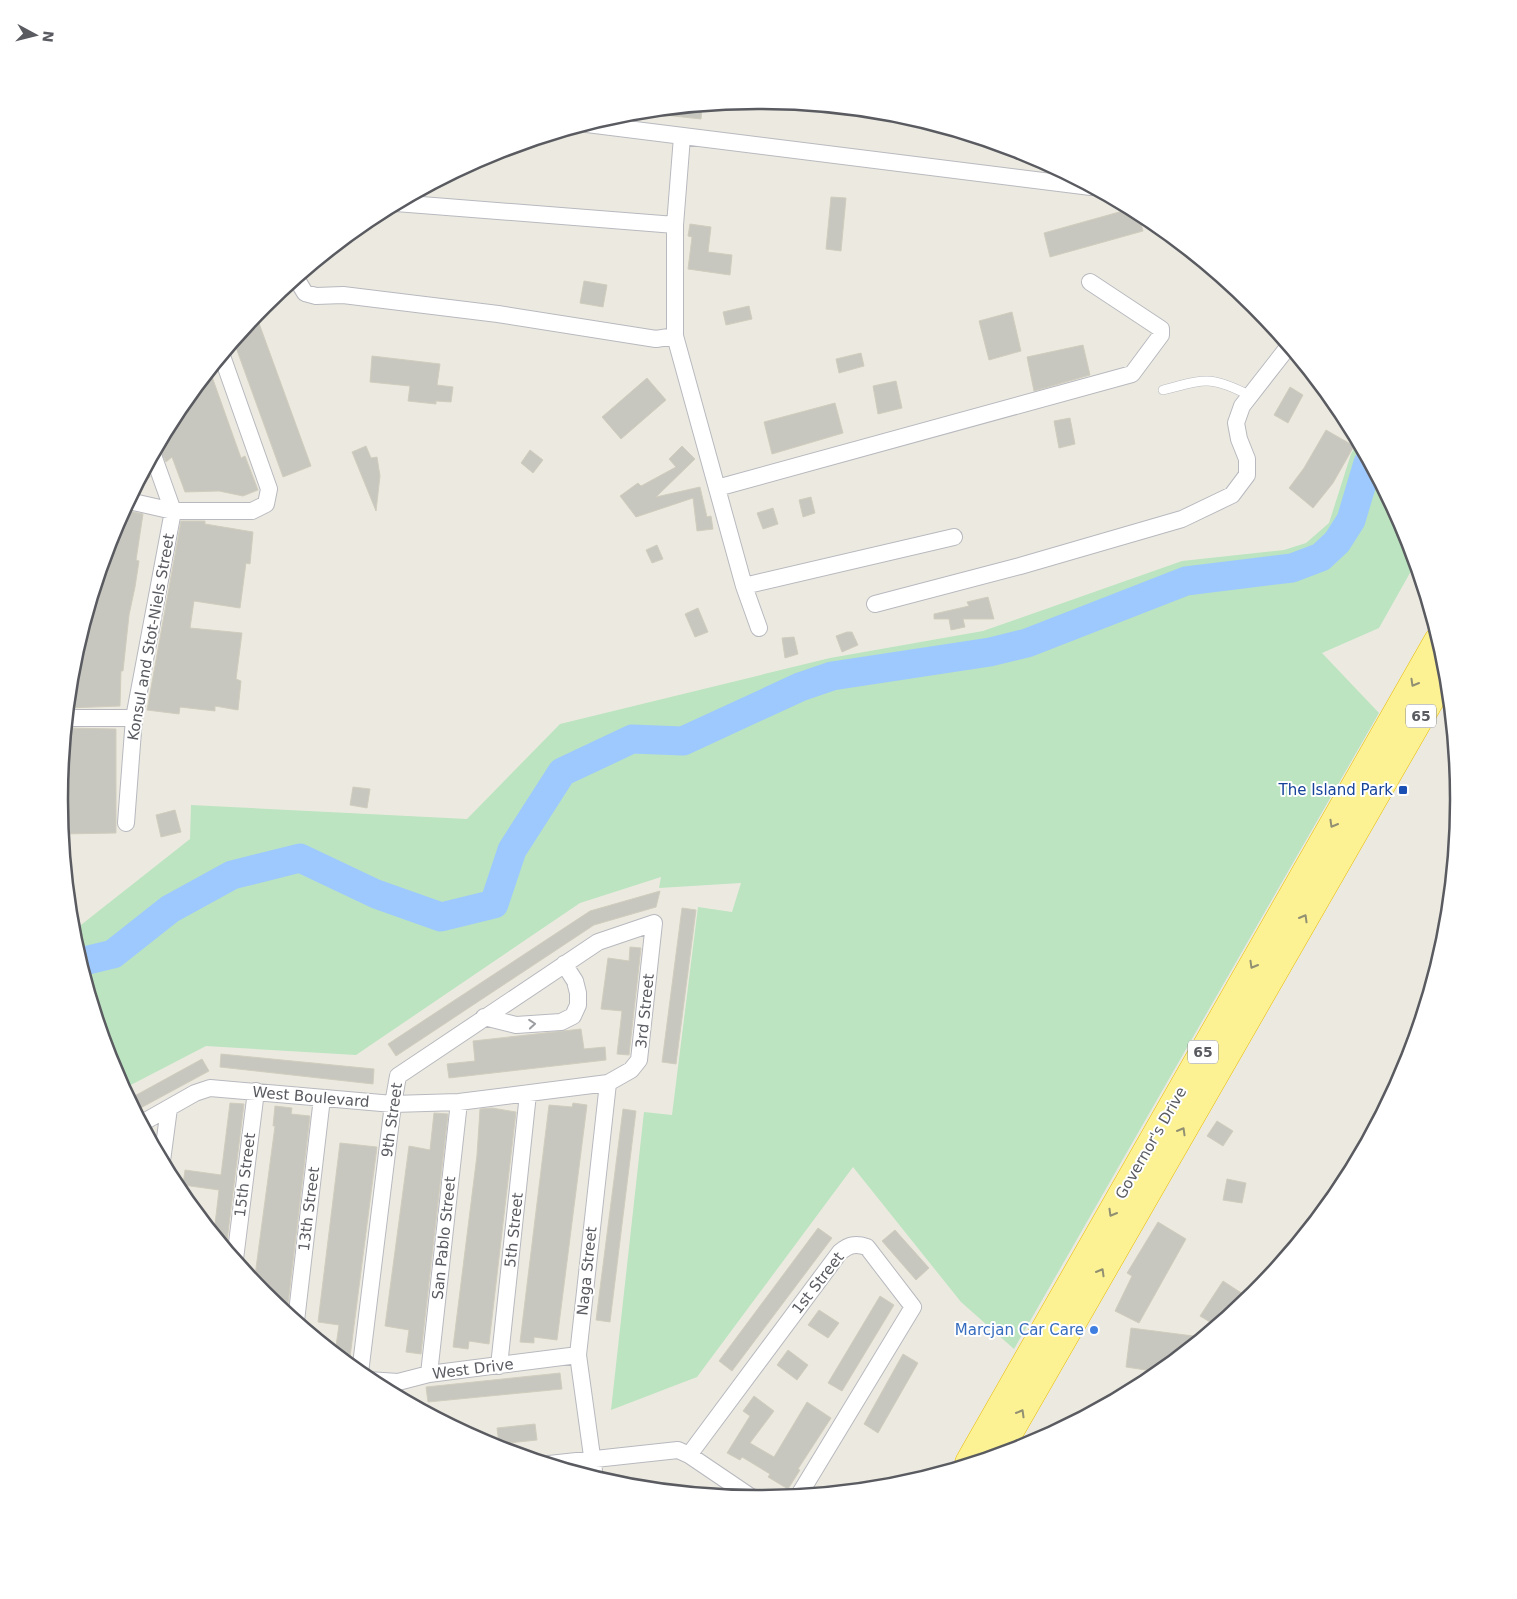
<svg xmlns="http://www.w3.org/2000/svg" width="1517" height="1599" viewBox="0 0 1517 1599" font-family="'DejaVu Sans',sans-serif">
	<rect width="100%" height="100%" fill="#eceae0"/>
	<!-- green -->
	<path fill="#bce4c0" d="M1357,443L1405,532L1415,564L1379,628L1322,653L1379,713L1014,1349L961,1302L853,1167L697,1377L611,1410L644,1112L672,1115L698,907L732,912L741,883L659,888L661,877L580,903L356,1055L206,1046L123,1089L112,1067L72,932L190,839L191,805L467,819L560,724L830,658L983,631L1182,561L1284,550L1306,543L1329,523L1351,454Z"/>
	<g fill="none" stroke-linecap="round" stroke-linejoin="round">
		<!-- river -->
		<path stroke="#9ec9fe" stroke-width="29" d="M80,962L113,954L170,909L232,875L300,858L376,894L441,917L494,904L512,850L562,772L632,739L683,741L800,687L832,676L990,652L1027,643L1186,581L1292,568L1321,557L1337,542L1351,520L1368,463"/>
	</g>
	<!-- building -->
	<path fill="#c8c7bf" stroke="#d0cdbe" d="M702,105L701,119L664,115V109Z
		M831,197L846,198L841,251L826,249Z
		M1130,209L1138,213L1143,231L1050,257L1044,233Z
		M690,224L711,227L708,252L732,255L730,275L688,269L692,237L688,236Z
		M584,281L607,285L603,307L580,303Z
		M749,306L752,319L726,325L723,312Z
		M1012,312L1021,351L989,360L979,321Z
		M256,315L311,466L283,477L234,342Z
		M1083,345L1090,375L1034,391L1027,357Z
		M861,353L864,366L839,373L836,359Z
		M372,356L440,364L437,385L453,387L451,402L436,401V404L408,401L410,386L370,382Z
		M210,371L241,458L245,456L258,490L243,496L219,491L185,492L172,457L166,462L158,446L177,410Z
		M647,378L666,400L621,439L602,417Z
		M896,381L902,408L878,414L873,386Z
		M1290,387L1303,395L1288,423L1274,415Z
		M835,403L843,433L772,454L764,422Z
		M1070,418L1075,444L1059,448L1054,421Z
		M1326,430L1354,446L1333,483L1313,508L1289,488L1304,468Z
		M366,446L371,458L377,457L380,476L376,511L352,452Z
		M682,446L695,459L656,497L700,487L707,517L711,516L713,529L697,531L693,498L636,517L620,496L638,483L641,486L676,467L669,459Z
		M530,450L543,460L533,473L521,463Z
		M147,467L150,477L137,488L136,487Z
		M811,497L815,513L803,517L799,500Z
		M773,508L778,524L763,529L757,513Z
		M124,510L143,514L136,560L139,561L135,587L129,615L123,671H121L120,706L68,708L72,663L112,531Z
		M181,521H205V524L253,532L250,564L246,563L240,608L194,601L190,628L242,633L236,679L241,681L238,710L215,706V711L180,707L179,714L147,710Z
		M657,545L663,559L652,563L646,550Z
		M988,597L994,619H963L965,627L951,630L949,619H934V614L969,606L967,602Z
		M698,608L708,632L695,637L685,614Z
		M847,632H852L858,645L842,652L836,636Z
		M794,637L798,654L785,658L782,638Z
		M66,728L116,729V833L62,834L59,799Z
		M353,787L370,789L367,808L350,805Z
		M175,810L181,832L161,837L156,815Z
		M660,891L656,907L594,925L396,1056L388,1044L590,911Z
		M682,908L696,910L676,1064L662,1062Z
		M630,947L641,948L629,1055L617,1054L622,1011L601,1009L608,958L629,961Z
		M581,1029L584,1049L605,1047L606,1060L449,1078L447,1064L475,1061L473,1041Z
		M221,1054L374,1069L373,1084L220,1067Z
		M202,1059L209,1071L135,1111L129,1099Z
		M230,1103L244,1104L226,1249L214,1233L219,1190L183,1185L185,1170L221,1175Z
		M573,1103L587,1105L557,1340L534,1337V1343L520,1342L549,1105L572,1107Z
		M275,1106L292,1108L291,1114L310,1116L287,1313L264,1294L254,1283L275,1126H273Z
		M492,1108L516,1112L489,1344L469,1341L468,1349L453,1347L477,1155L480,1109Z
		M623,1109L636,1111L610,1322L596,1320Z
		M434,1113L448,1114L421,1354L406,1352L409,1330L385,1326L409,1146L430,1150Z
		M1217,1121L1233,1131L1223,1146L1207,1136Z
		M340,1143L377,1147L350,1357L335,1353L339,1325L318,1322Z
		M1227,1179L1246,1183L1242,1203L1223,1200Z
		M1158,1222L1186,1239L1139,1323L1115,1311L1132,1276L1127,1273Z
		M818,1228L832,1238L732,1371L719,1361Z
		M895,1230L929,1268L916,1280L882,1241Z
		M1223,1281L1249,1298L1215,1325L1200,1316Z
		M880,1296L894,1305L842,1391L828,1383Z
		M819,1310L839,1323L828,1338L808,1325Z
		M1131,1328L1201,1337L1159,1372L1126,1367Z
		M788,1350L808,1365L797,1380L777,1365Z
		M903,1354L918,1363L878,1433L864,1424Z
		M560,1373L562,1389L428,1402L426,1387Z
		M754,1396L774,1411L750,1443L774,1457L807,1402L831,1418L798,1469L800,1470L788,1489L768,1477L770,1474L742,1457L740,1460L727,1453L750,1416L743,1411Z
		M535,1424L537,1440L499,1444L497,1428Z"/>
	<g fill="none" stroke-linecap="round" stroke-linejoin="round">
		<!-- service casing -->
		<g stroke="#b8b9bf" stroke-width="10">
			<path id="service" d="M1163,390C1206,379 1210,375 1251,396"/>
		</g>
		<!-- minor casing -->
		<g stroke="#b8b9bf" stroke-width="18">
			<path id="minor" d="M587,124L1091,187
				M682,137L675,225V336L744,586L759,628
				M396,203L675,225
				M296,278L305,293L316,296L343,295L498,314L656,339L675,336
				M717,488L1132,374L1161,335V329L1090,282
				M129,501L173,511H252L266,504L269,489L222,356
				M744,586L954,537
				M875,604L1020,566L1182,519L1232,495L1247,475V459L1239,439L1236,423L1242,406L1288,347
				M67,718H134
				M126,823L134,718L173,511L153,455
				M484,1017L516,1025L561,1022L573,1016L578,1005V993L575,981L564,964
				M142,1123L195,1093L210,1088L393,1104L459,1102L608,1083L631,1070L639,1060L654,923L598,942L398,1076L393,1104L360,1373
				M162,1161L169,1108
				M235,1259L256,1091
				M296,1321L322,1098
				M499,1366L528,1094
				M429,1374L459,1102
				M368,1380L398,1382L429,1374L578,1355
				M689,1455L840,1252C849,1245 855,1243 867,1247L913,1307L799,1495
				M549,1464L678,1450L689,1455L754,1499
				M595,1478L578,1355L608,1083"/>
		</g>
		<!-- trunk casing -->
		<g stroke="#e9bb03" stroke-width="29">
			<path id="trunk" d="M996,1455L1446,672
				M969,1463L1438,641"/>
		</g>
		<!-- service -->
		<use href="#service" stroke="#fff" stroke-width="9"/>
		<!-- minor -->
		<use href="#minor" stroke="#fff" stroke-width="16"/>
		<!-- trunk -->
		<use href="#trunk" stroke="#fcf294" stroke-width="28"/>
	</g>
	<!-- one-way arrows -->
	<defs><path id="oneway-chevron" d="M-2-3.5L2.5 0L-2 3.5" fill="none" stroke-width="1.6" stroke-linecap="round" stroke-linejoin="round" transform="scale(1.25)"/></defs>
	<g stroke="#929073">
		<use href="#oneway-chevron" transform="translate(1414 683) rotate(120)"/>
		<use href="#oneway-chevron" transform="translate(1333 824) rotate(120)"/>
		<use href="#oneway-chevron" transform="translate(1304 918) rotate(-60)"/>
		<use href="#oneway-chevron" transform="translate(1253 965) rotate(120)"/>
		<use href="#oneway-chevron" transform="translate(1182 1131) rotate(-60)"/>
		<use href="#oneway-chevron" transform="translate(1112 1213) rotate(120)"/>
		<use href="#oneway-chevron" transform="translate(1101 1272) rotate(-60)"/>
		<use href="#oneway-chevron" transform="translate(1021 1413) rotate(-60)"/>
	</g>
	<use stroke="#9b9da0" href="#oneway-chevron" transform="translate(532 1024) rotate(-5)"/>
	<!-- markers -->
	<rect fill="#1a4fb4" stroke="#fff" stroke-width="2" x="1398" y="785" width="10" height="10" rx="2.5"/>
	<circle fill="#3f7fe0" stroke="#fff" stroke-width="2" cx="1094" cy="1330" r="5"/>
	<g text-anchor="middle" dominant-baseline="central" stroke-width="4" stroke-linejoin="round" paint-order="stroke">
		<!-- shield labels -->
		<g fill="#fff" stroke="#8b8c90" stroke-width="1">
			<rect x="1406" y="704.5" width="30" height="23" rx="4"/>
			<rect x="1188" y="1040.5" width="30" height="23" rx="4"/>
		</g>
		<g font-size="14" font-weight="bold" fill="#595b61">
			<text x="1421" y="716">65</text>
			<text x="1203" y="1052">65</text>
		</g>
		<!-- street labels -->
		<g font-size="15" fill="#595b61" stroke="#fff">
			<text transform="translate(151 637) rotate(-80)">Konsul and Stot-Niels Street</text>
			<text transform="translate(645 1011) rotate(-84)">3rd Street</text>
			<text transform="translate(311 1097) rotate(5)">West Boulevard</text>
			<text transform="translate(392 1120) rotate(-82)">9th Street</text>
			<text transform="translate(1151 1143) rotate(-60)">Governor's Drive</text>
			<text transform="translate(245 1175) rotate(-83)">15th Street</text>
			<text transform="translate(309 1209) rotate(-83)">13th Street</text>
			<text transform="translate(514 1230) rotate(-84)">5th Street</text>
			<text transform="translate(444 1238) rotate(-84)">San Pablo Street</text>
			<text transform="translate(587 1271) rotate(-84)">Naga Street</text>
			<text transform="translate(818 1283) rotate(-52)">1st Street</text>
			<text transform="translate(473 1369) rotate(-7)">West Drive</text>
		</g>
		<!-- transit labels -->
		<g font-size="15" fill="#164399" stroke="#fff" text-anchor="end">
			<text x="1393" y="790">The Island Park</text>
		</g>
		<!-- shop labels -->
		<g font-size="15" fill="#366cbe" stroke="#fff" text-anchor="end">
			<text x="1084" y="1330">Marcjan Car Care</text>
		</g>
	</g>
	<!-- crop -->
	<path d="M0 0H1517V1599H0ZM758 109H760A690 690 0 0 1 1450 799V800A690 690 0 0 1 760 1490H758A690 690 0 0 1 68 800V799A690 690 0 0 1 758 109Z" fill="#fff" fill-rule="evenodd"/>
	<path fill="none" stroke="#595b61" stroke-width="2.5" d="M758 109H760A690 690 0 0 1 1450 799V800A690 690 0 0 1 760 1490H758A690 690 0 0 1 68 800V799A690 690 0 0 1 758 109Z"/>
	<!-- north arrow -->
	<g transform="translate(35 35) rotate(97)" stroke="#ffffff" stroke-width="4" paint-order="stroke">
	<path d="M0-4L9 19L0 12L-9 19Z" fill="#595b61"/>
	<text y="-8" font-size="14" font-weight="bold" text-anchor="middle" fill="#595b61">N</text>
	</g>
</svg>
